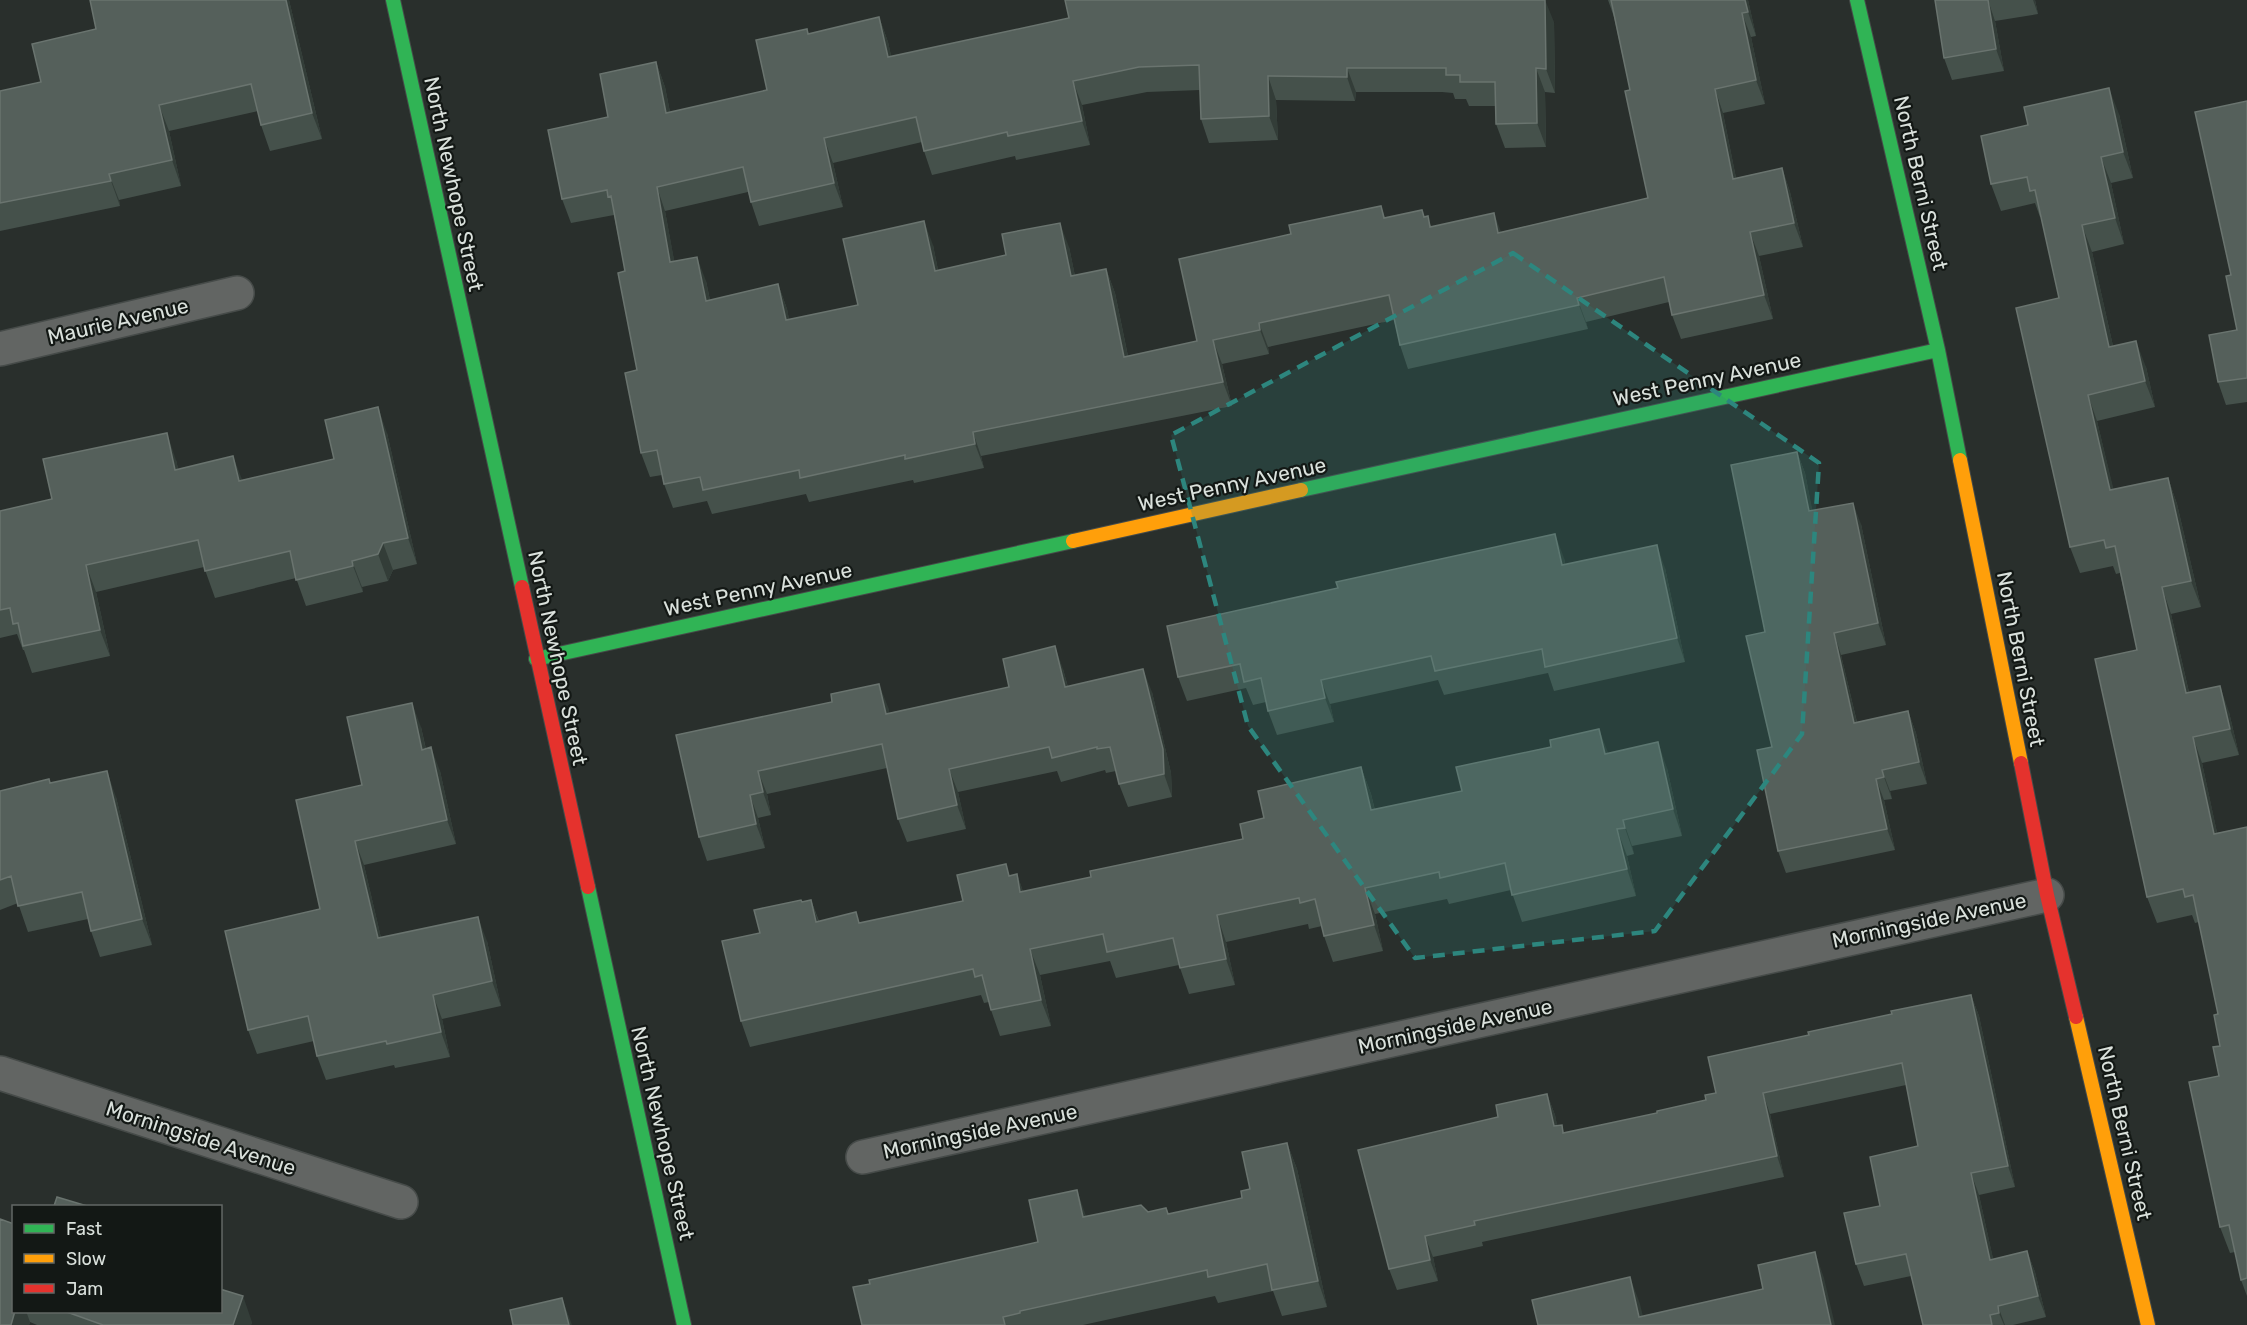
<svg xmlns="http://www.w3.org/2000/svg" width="2247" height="1325" viewBox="0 0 2247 1325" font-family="Rubik,sans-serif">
	<rect width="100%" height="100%" fill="#292f2c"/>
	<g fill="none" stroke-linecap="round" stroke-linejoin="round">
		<!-- street casing -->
		<g stroke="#464b49" stroke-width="36">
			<path id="street" d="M0,349L237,293
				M0,1073L401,1202
				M863,1157L2047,895"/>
		</g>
		<!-- fast casing -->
		<g stroke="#464b49" stroke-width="16">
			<path id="fast" d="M393,0L522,587
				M1857,0L1938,350L1960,460
				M1301,490L1938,350
				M536,659L1073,541
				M588,887L684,1325"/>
		</g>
		<!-- slow casing -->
		<g stroke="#464b49" stroke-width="16">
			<path id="slow" d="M1960,460L2021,763
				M1073,541L1301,490
				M2076,1017L2148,1325"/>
		</g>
		<!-- jam casing -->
		<g stroke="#464b49" stroke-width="16">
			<path id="jam" d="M522,587L588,887
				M2021,763L2047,895L2076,1017"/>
		</g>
		<!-- street -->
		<use href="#street" stroke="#626563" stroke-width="33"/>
		<!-- fast -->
		<use href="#fast" stroke="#30b455" stroke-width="14"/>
		<!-- slow -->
		<use href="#slow" stroke="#ff9f0a" stroke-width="14"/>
		<!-- jam -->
		<use href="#jam" stroke="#e5322d" stroke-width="14"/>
	</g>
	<!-- wall -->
	<path fill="#45514b" d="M90,0H289L322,139L270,151L261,125L258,111L169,131L181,186L119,200L120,206L0,231V91L41,82L96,29Z
		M1608,0H1748L1756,36L1751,37L1765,104L1723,113L1736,178L1782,168L1790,192L1803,247L1759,256L1773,319L1681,339L1672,315L1669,302L1586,322L1588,329L1408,369L1400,345L1394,320L1268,347L1269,354L1222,364L1232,406L981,456L984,468L914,483L913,480L809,502L806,494L712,514L707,501L673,508L664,484L662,475L650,477L641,453L637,370L625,271L614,215L571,223L562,199L608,117L656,62L665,87L670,112L767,90L807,29L809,34L879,17L888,42L891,56L1554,22L1555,93L1545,92L1546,147L1505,148L1496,124V106H1469L1466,99H1455L1453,93L1442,92H1356L1355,101L1276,100L1278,140L1209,143L1201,119L1200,90L1147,92L1082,105L1090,145L1016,160L1015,156L932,175L924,151L922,142L833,163L843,207L759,226L751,202L748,192L665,211L674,261L706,281L710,300L778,284L787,309L789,320L858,305L933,245L938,270L1069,247L1075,276L1106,269L1115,293L1128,356L1197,341L1291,234L1381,206L1385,218L1425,217L1432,227L1501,232L1648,198L1630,90L1614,17Z
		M1935,0H2035L2038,14L1995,21L2004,71L1952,80L1944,58Z
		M2247,101V402L2226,405L2218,382L2237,330L2231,275Z
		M2119,114L2133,178L2111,183L2124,244L2092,252L2113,346L2146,367L2155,407L2097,421L2113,489L2168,478L2177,504L2201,607L2171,614L2189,692L2229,712L2239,755L2202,763L2217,833L2247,827V1296L2241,1280L2235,1252L2230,1253L2220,1227V1046L2218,1014L2199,922L2195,923L2192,915L2157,923L2147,897L2137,650L2120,573L2116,574L2113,566L2080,573L2070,547L2059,298L2041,217H2040L2035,203L2001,211L1991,184Z
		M387,433L417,564L393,570L388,581L362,587L363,592L306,606L296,578L215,598L204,567L96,592L110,656L32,673L24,650H23L17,634L0,638V511L52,499L176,460L178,469L242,480L334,459Z
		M1797,452L1805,473L1812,511L1861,524L1886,645L1841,655L1857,722L1908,711L1916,733L1927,784L1890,791L1892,799L1884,800L1895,850L1786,873L1778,851L1765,632Z
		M1564,558L1565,564L1665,568L1685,662L1554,691L1548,673L1444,695L1438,680L1330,704L1334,722L1277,735L1268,711L1266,702L1253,705L1246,688L1187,701L1178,677Z
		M1063,669L1068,687L1152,692L1171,773L1172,797L1128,807L1119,784L1116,771L1106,773L1105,770L1061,782L1057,771L958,792L966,829L907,842L898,819L887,768L767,794L771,815L758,818L765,848L707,861L699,837L676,735L832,702L888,707L889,713L1009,687Z
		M421,727L426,749L440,771L456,844L364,865L381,938L487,941L501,1006L442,1019L450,1057L395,1068L394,1065L326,1080L317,1056L314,1041L257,1054L248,1030L320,909L362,785Z
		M1608,753L1667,768L1682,836L1632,846L1634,854L1627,856L1636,896L1522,922L1511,890L1449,904L1447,899L1375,914L1383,951L1333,962L1324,936L1322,926L1309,929L1308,924L1226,942L1235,985L1189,994L1179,965L1116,978L1110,961L1040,975L1051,1026L1000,1036L991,1010L989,1002L984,1003L981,995L750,1047L741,1021L802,902L811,900L819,921L860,923L963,901L1010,876L1017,874L1023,892L1091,877L1243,839L1264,818L1361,767L1371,794L1375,810L1462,791Z
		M50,783L116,797L152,945L100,957L91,931L88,919L28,932L18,903L0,910V791Z
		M1971,995L1979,1016L2015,1187L1979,1195L1993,1259L2027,1251L2035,1272L2046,1317L2013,1325H1923L1911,1276L1864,1286L1856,1264L1880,1206L1918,1146L1906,1085L1770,1114L1784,1177L1482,1242L1483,1246L1433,1257L1438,1281L1397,1290L1389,1269L1498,1117L1547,1094L1555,1115L1557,1126L1562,1125L1564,1133L1657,1113L1706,1100L1809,1035L1892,1014Z
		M1287,1143L1297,1169L1327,1307L1282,1316L1273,1291L1218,1303L1215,1296L1083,1325H862L870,1284L1038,1242L1086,1216L1148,1212L1166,1208L1169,1214L1242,1198Z
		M14,1311H220L252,1322L251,1325H37L30,1322L29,1325H0Z"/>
	<!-- shaded-wall -->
	<path fill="#333d38" d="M286,0H289L322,139L312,113Z
		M1545,0L1554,22L1555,93L1546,69Z
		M1745,0H1748L1756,36L1748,12Z
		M1988,0L1995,21L2004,71L1996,49Z
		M2033,0H2035L2038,14Z
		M1742,13L1751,37L1765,104L1756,80Z
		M879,17L888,42L897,81L888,57Z
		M656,62L665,87L675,137L666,113Z
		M1347,68L1356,92L1355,101L1347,77Z
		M1536,68L1545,92L1546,147L1537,123Z
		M1268,76L1276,100L1278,140L1269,116Z
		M1073,81L1082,105L1090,145L1082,121Z
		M2109,88L2119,114L2133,178L2123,152Z
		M1715,89L1723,113L1741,203L1733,179Z
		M159,105L169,131L181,186L172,160Z
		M824,138L833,163L843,207L834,183Z
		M2101,157L2111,183L2124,244L2115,218Z
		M1782,168L1790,192L1803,247L1794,223Z
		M109,174L119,200L120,206L111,181Z
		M657,187L665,211L679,286L670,262Z
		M1494,213L1503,237L1498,233Z
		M924,221L933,245L943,295L935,271Z
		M1060,223L1069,247L1080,300L1071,276Z
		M2082,225L2092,252L2119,373L2109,347Z
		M1750,232L1759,256L1773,319L1764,295Z
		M697,257L706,281L715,325L706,301Z
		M1106,269L1115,293L1133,381L1124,357Z
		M778,284L787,309L795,345L786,320Z
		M1577,298L1586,322L1588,329L1579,305Z
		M1259,323L1268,347L1269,354L1260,330Z
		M1213,340L1222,364L1232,406L1223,382Z
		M2136,341L2146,367L2155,407L2145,381Z
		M2088,395L2097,421L2120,516L2110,490Z
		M378,407L387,433L417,564L408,538Z
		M973,432L981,456L984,468L975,444Z
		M167,433L176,460L185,496L175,470Z
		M1797,452L1805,473L1817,533L1809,511Z
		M233,456L243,482L239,481Z
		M2168,478L2177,504L2201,607L2191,581Z
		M1853,503L1861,524L1886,645L1878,623Z
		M1555,534L1564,558L1570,589L1562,565Z
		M383,543L393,570L388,581L378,554Z
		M1657,545L1665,568L1685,662L1677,638Z
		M352,561L362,587L363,592L353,566Z
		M86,565L96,592L110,656L100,630Z
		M2162,587L2171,614L2195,719L2186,693Z
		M1834,633L1841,655L1862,744L1854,723Z
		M1055,646L1063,669L1074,711L1065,687Z
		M1143,669L1152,692L1171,773L1172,797L1164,774Z
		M1321,680L1330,704L1334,722L1325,698Z
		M879,684L888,707L895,737L886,714Z
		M2220,686L2229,712L2239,755L2230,729Z
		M412,703L421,727L431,774L422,750Z
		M1908,711L1916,733L1927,784L1919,762Z
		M1599,729L1609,755L1605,754Z
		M2193,737L2202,763L2223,860L2214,834Z
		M1658,742L1667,768L1682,836L1673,809Z
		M431,747L440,771L456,844L447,820Z
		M1361,767L1371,794L1381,837L1371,810Z
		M949,769L958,792L966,829L957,805Z
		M1882,770L1890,791L1892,799L1884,777Z
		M107,771L116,797L152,945L142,919Z
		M758,771L767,794L771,815L763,792Z
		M1876,779L1884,800L1895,850L1887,829Z
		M750,795L758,818L765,848L756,824Z
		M1623,820L1632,846L1634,854L1625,828Z
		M1617,829L1627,856L1636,896L1627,869Z
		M355,841L364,865L387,963L378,938Z
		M1017,874L1026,900L1020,892Z
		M1365,888L1375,914L1383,951L1374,925Z
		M811,900L820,926L816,922Z
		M1217,915L1226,942L1235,985L1226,959Z
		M478,917L487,941L501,1006L492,981Z
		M1030,949L1040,975L1051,1026L1041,1000Z
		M433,995L442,1019L450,1057L441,1032Z
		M1971,995L1979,1016L2015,1187L2008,1166Z
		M1763,1093L1770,1114L1784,1177L1777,1156Z
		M1547,1094L1555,1115L1562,1148L1554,1126Z
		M1287,1143L1297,1169L1327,1307L1318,1281Z
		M1971,1173L1979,1195L1998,1281L1990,1260Z
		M1077,1190L1086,1216L1093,1243L1083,1217Z
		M1425,1236L1433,1257L1438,1281L1430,1260Z
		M2027,1251L2035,1272L2046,1317L2038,1296Z
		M1815,1252L1824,1278L1835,1325H1831Z
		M1630,1277L1640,1304L1645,1325L1639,1317Z
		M243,1296L252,1322L251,1325H233Z
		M562,1298L572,1325H569Z
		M1998,1306L2005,1325H2004L1999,1313Z
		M15,1311H26L30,1322L29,1325H11Z"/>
	<!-- building -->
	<path fill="#55605b" stroke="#6a746f" stroke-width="1.5" d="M90,0H286L312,113L261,125L251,84L159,105L172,160L109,174L111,181L0,203V91L41,82L32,44L96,29Z
		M1065,0H1545L1546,69L1536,68L1537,123L1496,124L1495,82H1460V75H1446V68H1347V77L1268,76L1269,116L1201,119L1199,65L1139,67L1073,81L1082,121L1008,136L1007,132L924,151L916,117L824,138L834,183L751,202L743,167L657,187L670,262L697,257L706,301L778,284L786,320L858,305L843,239L924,221L935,271L1006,255L1002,234L1060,223L1071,276L1106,269L1124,357L1197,341L1179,259L1291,234L1289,225L1381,206L1384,218L1422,210L1424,217L1428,216L1430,227L1494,213L1498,233L1648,198L1625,91L1630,90L1611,0H1745L1748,12L1742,13L1756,80L1715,89L1733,179L1782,168L1794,223L1750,232L1764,295L1672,315L1664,277L1577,298L1579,305L1400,345L1389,295L1259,323L1260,330L1213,340L1223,382L973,432L975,444L905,459V455L800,478L799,470L703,490L700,477L664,484L657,450L641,453L625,373L637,370L618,273L625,271L611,196L608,197L607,190L562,199L548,130L608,117L600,74L656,62L666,113L767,90L756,40L807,29L808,34L879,17L888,57L1069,18Z
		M1935,0H1988L1996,49L1944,58Z
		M2109,88L2123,152L2101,157L2115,218L2082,225L2109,347L2136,341L2145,381L2088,395L2110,490L2168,478L2191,581L2162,587L2186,693L2220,686L2230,729L2193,737L2214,834L2247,827V1278L2241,1280L2229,1225L2220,1227L2189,1082L2219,1076L2213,1047L2220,1046L2214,1015L2218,1014L2193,895L2185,897L2183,889L2147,897L2095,659L2137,650L2115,546L2106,548L2104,540L2070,547L2016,308L2059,298L2035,190L2030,191L2027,177L1991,184L1981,136L2028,125L2024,107Z
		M2247,101V378L2218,382L2209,335L2237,330L2226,276L2231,275L2195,112Z
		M378,407L408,538L383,543L378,554L352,561L353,566L296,580L290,551L205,571L198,540L86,565L100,630L23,646L18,623L13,624L10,608L0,610V511L52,499L43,459L167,433L175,470L233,456L239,481L334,459L325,420Z
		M1797,452L1809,511L1853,503L1878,623L1834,633L1854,723L1908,711L1919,762L1882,770L1884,777L1876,779L1887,829L1778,851L1757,750L1772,747L1746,636L1765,632L1731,465Z
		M1555,534L1562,565L1657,545L1677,638L1545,667L1542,649L1435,671L1431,656L1321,680L1325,698L1268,711L1261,678L1244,682L1240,664L1178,677L1167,626L1338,588L1336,582Z
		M1055,646L1065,687L1143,669L1163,749L1164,774L1119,784L1110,747L1097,749V747L1052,758L1049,747L949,769L957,805L898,819L882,744L758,771L763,792L750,795L756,824L699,837L676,735L832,702L831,694L879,684L886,714L1009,687L1003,659Z
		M412,703L422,750L431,747L447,820L355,841L378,938L478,917L492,981L433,995L441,1032L387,1044L386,1041L317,1056L308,1016L248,1030L225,931L320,909L296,800L362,785L347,717Z
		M1599,729L1605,754L1658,742L1673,809L1623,820L1625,828L1617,829L1627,869L1512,895L1505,863L1440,878L1439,872L1365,888L1374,925L1324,936L1315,899L1300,903L1299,898L1217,915L1226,959L1180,968L1173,938L1107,952L1103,934L1030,949L1041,1000L991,1010L982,975L975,977L973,969L741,1021L722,941L760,933L754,910L801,900L802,902L811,900L816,922L856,912L859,923L963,901L957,875L1006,864L1009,876L1017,874L1020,892L1091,877L1090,871L1243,839L1240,824L1264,818L1258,791L1361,767L1371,810L1462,791L1456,767L1551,747L1550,740Z
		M107,771L142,919L91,931L82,892L18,906L11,876L0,880V791L49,779L50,783Z
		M1971,995L2008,1166L1971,1173L1990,1260L2027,1251L2038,1296L1998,1306L1999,1313L1990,1315L1992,1325H1923L1906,1254L1856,1264L1844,1213L1880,1206L1870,1157L1918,1146L1902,1063L1763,1093L1777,1156L1474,1221L1475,1225L1425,1236L1430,1260L1389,1269L1358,1150L1498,1117L1496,1105L1547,1094L1554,1126L1562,1125L1563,1133L1657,1113V1111L1706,1100L1705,1095L1716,1093L1708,1057L1809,1035L1808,1032L1892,1014L1891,1011Z
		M1287,1143L1318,1281L1272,1290L1267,1264L1208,1277L1207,1270L1020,1311V1313L1003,1317L1005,1325H862L853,1287L870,1284L869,1280L1038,1242L1029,1200L1077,1190L1083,1217L1141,1205L1148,1212L1166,1208L1168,1214L1242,1198L1241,1191L1250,1189L1242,1152Z
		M57,1197L87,1206H54Z
		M0,1219L14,1224V1311H15L11,1325H0Z
		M1815,1252L1831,1325H1538L1532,1300L1630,1277L1639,1317L1763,1289L1758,1265Z
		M220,1289L243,1296L233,1325H103L64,1311H220Z
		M562,1298L569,1325H513L510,1310Z"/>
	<!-- marked area -->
	<path fill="#2d867e" fill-opacity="0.2" stroke="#2d867e" stroke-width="4.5" stroke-dasharray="12 8" stroke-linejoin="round" d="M1513,253L1819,463L1802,734L1655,931L1415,958L1248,726L1171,435Z"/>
	<g text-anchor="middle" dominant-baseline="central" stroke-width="4.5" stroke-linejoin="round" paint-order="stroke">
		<!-- street labels -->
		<g font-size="21" fill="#dae1dc" stroke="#131815">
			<text transform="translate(1921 183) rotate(77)">North Berni Street</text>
			<text transform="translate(454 184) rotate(78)">North Newhope Street</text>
			<text transform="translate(118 321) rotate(-13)">Maurie Avenue</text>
			<text transform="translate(1707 379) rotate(-12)">West Penny Avenue</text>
			<text transform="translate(1232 484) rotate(-12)">West Penny Avenue</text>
			<text transform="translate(758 589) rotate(-12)">West Penny Avenue</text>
			<text transform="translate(558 658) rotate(78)">North Newhope Street</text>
			<text transform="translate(2021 659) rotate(79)">North Berni Street</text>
			<text transform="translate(1929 920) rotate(-12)">Morningside Avenue</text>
			<text transform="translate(1455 1026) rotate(-12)">Morningside Avenue</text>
			<text transform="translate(980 1131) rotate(-12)">Morningside Avenue</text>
			<text transform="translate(663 1133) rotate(77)">North Newhope Street</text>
			<text transform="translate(2125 1133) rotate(77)">North Berni Street</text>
			<text transform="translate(201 1138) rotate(18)">Morningside Avenue</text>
		</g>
	</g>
	<!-- legend -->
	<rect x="12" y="1205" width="210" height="108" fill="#131815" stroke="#636865" stroke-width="1.5"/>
	<rect x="24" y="1224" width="30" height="9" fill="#30b455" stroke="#636865" stroke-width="1.5"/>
	<text x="66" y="1235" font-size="18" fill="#dae1dc">Fast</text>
	<rect x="24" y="1254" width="30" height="9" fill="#ff9f0a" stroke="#636865" stroke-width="1.5"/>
	<text x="66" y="1265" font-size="18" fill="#dae1dc">Slow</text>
	<rect x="24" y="1284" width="30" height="9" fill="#e5322d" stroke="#636865" stroke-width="1.5"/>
	<text x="66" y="1295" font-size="18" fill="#dae1dc">Jam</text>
</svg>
